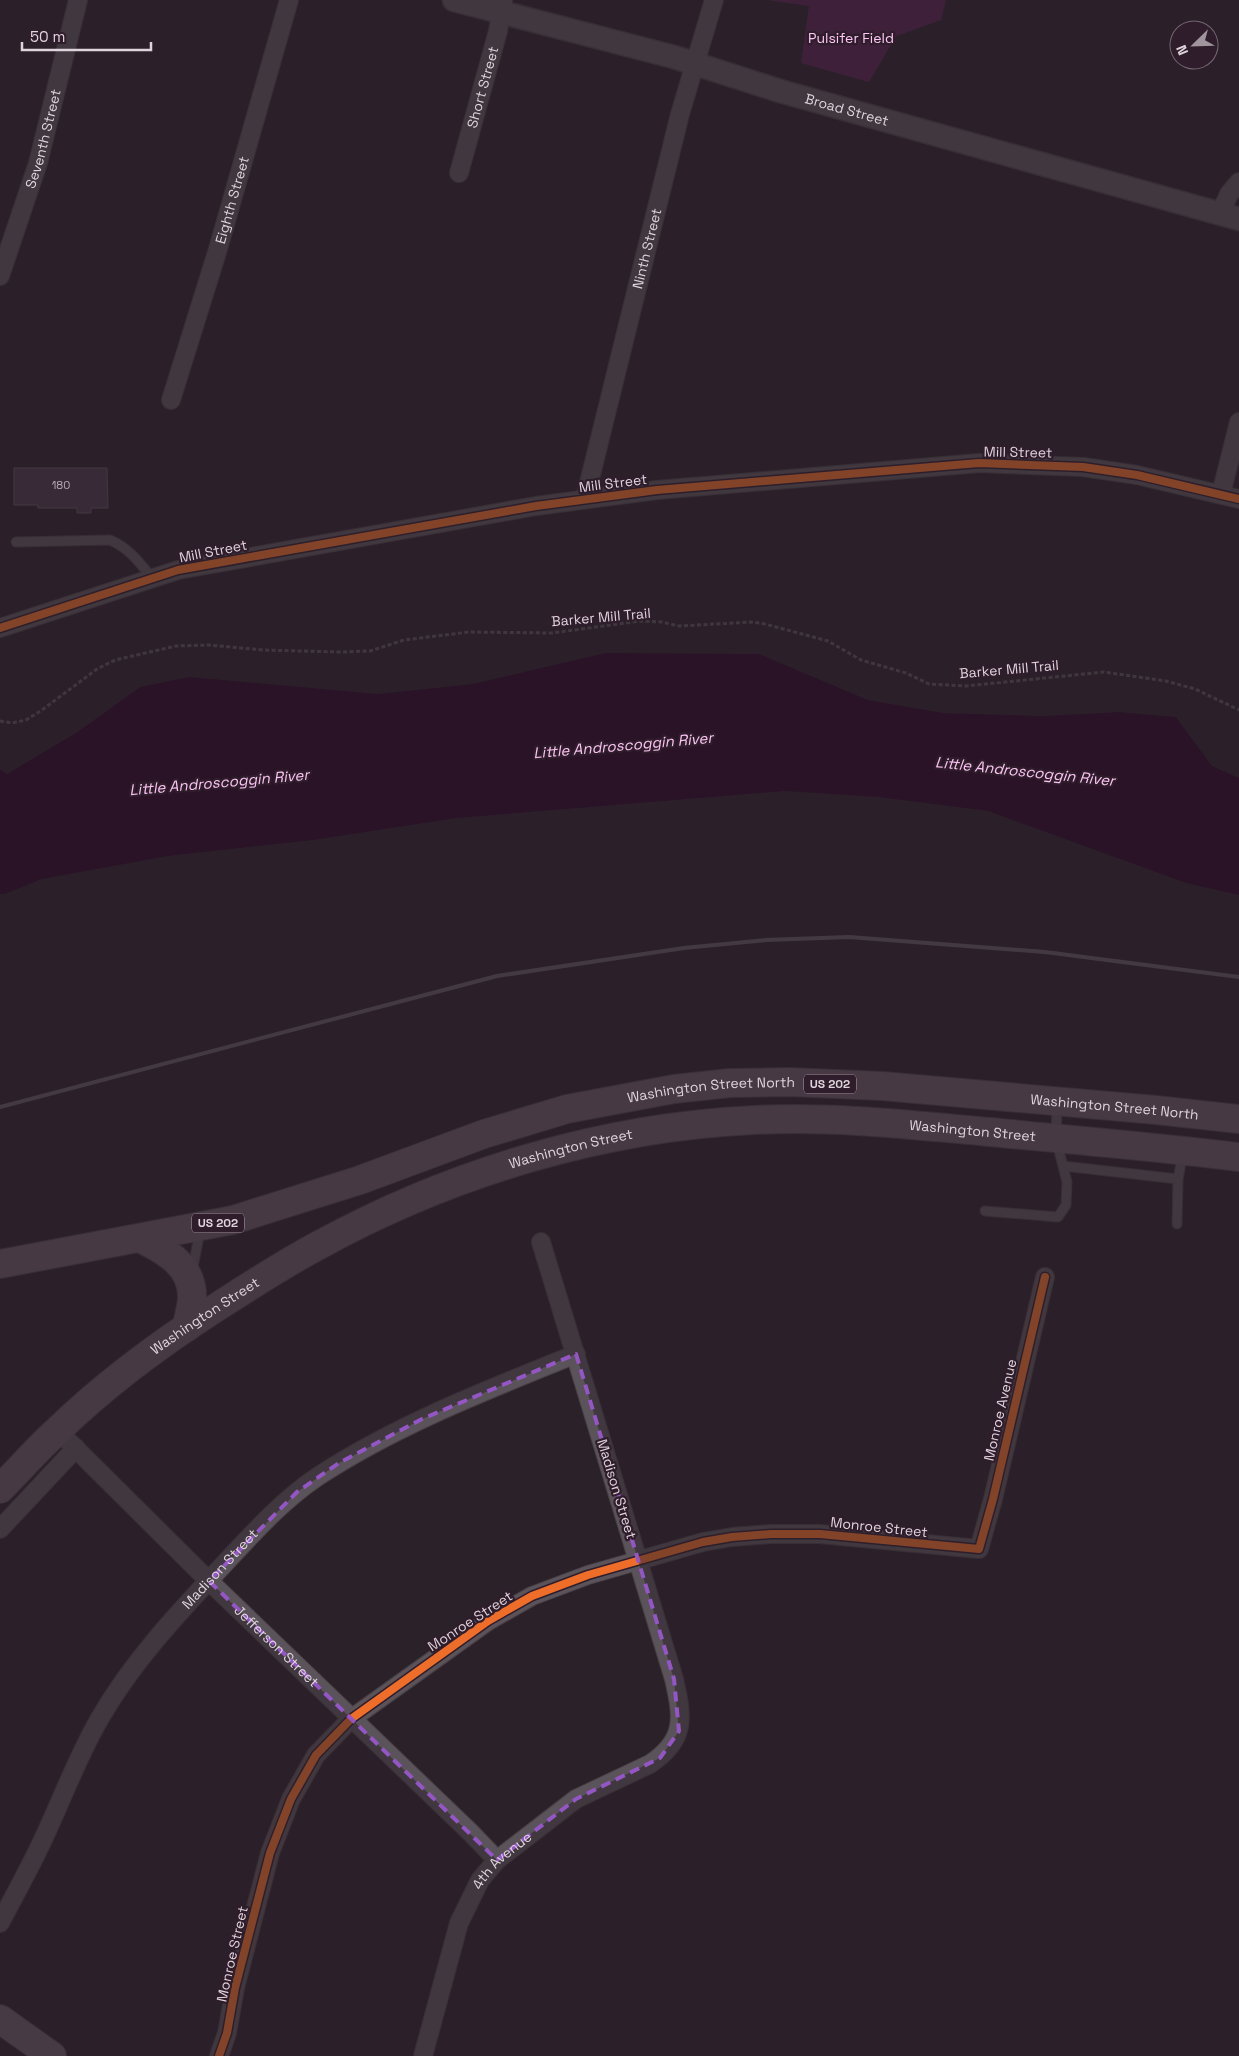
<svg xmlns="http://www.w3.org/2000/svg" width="1239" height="2056" viewBox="0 0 1239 2056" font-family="'Space Grotesk',sans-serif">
	<rect width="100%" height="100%" fill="#2b2129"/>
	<!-- green -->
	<path fill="#55214f" d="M768,0H946L941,20L896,36L869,82L801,63L809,6Z"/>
	<!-- water -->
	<path fill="#280325" d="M605,653L759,654L868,700L943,713L1042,716L1119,712L1176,717L1212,766L1239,778V895L1186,883L988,811L878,797L785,791L457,818L313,840L168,856L42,879L5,894H0V769L7,774L79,731L140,687L189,677L378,694L473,684Z"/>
	<!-- building -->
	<path fill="#483745" stroke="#5e555c" d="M14,468H107L108,508H91V513H77V508H38V505H14Z"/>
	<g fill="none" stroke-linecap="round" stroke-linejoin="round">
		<!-- service casing -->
		<g stroke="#483f45" stroke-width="11">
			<path id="service" d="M16,542L110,540C129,548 140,563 152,578
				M1063,1166L1178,1179L1183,1153
				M985,1211L1058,1217L1066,1205L1067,1182L1056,1139L1057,1105
				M1177,1224L1178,1179
				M192,1272L200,1231"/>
		</g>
		<!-- minor casing -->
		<g stroke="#483f45" stroke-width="20">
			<g id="minor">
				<path id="s1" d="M459,173L498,31L503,0"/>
				<path d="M1220,214L1229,194L1239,182"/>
				<path id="s2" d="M0,276L38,163L78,0"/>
				<path id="s3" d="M171,400L218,249L289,0"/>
				<path d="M1221,494L1239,422"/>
				<path id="s4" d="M585,499L680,114L714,0"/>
				<path d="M0,628L178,570L536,506L657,490L979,463L1083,467L1137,475L1239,499"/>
				<path id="s5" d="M57,1430L209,1581L470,1832L497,1860"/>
				<path d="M0,1529L76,1448"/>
				<path id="s6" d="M0,1923C13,1898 27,1873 39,1848C60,1805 76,1759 100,1718C134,1659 181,1610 227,1561C255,1531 283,1500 317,1477C396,1425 487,1390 576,1354"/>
				<path d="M219,2056L227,2033L235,1988L270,1853L291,1799L316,1755L351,1719L488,1621L532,1596L588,1575L703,1542L732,1537L771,1534H820L979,1549L993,1499L1045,1277"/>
				<path id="s7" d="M423,2056L459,1923L480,1880L497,1860L576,1799L650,1764C686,1740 683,1718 674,1679L541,1242"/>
			</g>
		</g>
		<!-- tertiary casing -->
		<g stroke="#483f45" stroke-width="25">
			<g id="tertiary">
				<path id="s8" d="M454,0L674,57L780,91L1239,219"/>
			</g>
		</g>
		<!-- primary casing -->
		<g stroke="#483f45" stroke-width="30">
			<path id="primary" d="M0,2019L52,2056"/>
		</g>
		<!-- trunk casing -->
		<g stroke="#483f45" stroke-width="30">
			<g id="trunk">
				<path d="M140,1238C166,1251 194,1266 192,1300C191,1309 188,1318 187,1327"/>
				<path id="s9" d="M0,1264L233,1220L360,1180L484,1134L567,1109L674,1089L730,1083L789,1082L882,1086L1156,1110L1239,1119"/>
				<path id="s10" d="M0,1489C19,1470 37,1449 57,1431C105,1384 161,1343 217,1307C251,1285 285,1263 321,1244C453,1172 604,1127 754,1120C832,1116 912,1125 990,1132C1073,1140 1156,1147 1239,1157"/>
			</g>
		</g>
		<!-- path -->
		<path stroke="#595258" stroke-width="3" stroke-dasharray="4 2.5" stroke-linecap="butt" d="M0,721L12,723L26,720L42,710L97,669L115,660L176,646L209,645L263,650L340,652L370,651L404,640L469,632L552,633L640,621L662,622L679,626L753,622L765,624L828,641L861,660L906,673L929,684L966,686L1104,672L1166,681L1195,689L1239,710"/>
		<!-- service -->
		<use href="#service" stroke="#5a5359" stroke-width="9"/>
		<!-- minor -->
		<use href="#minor" stroke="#5a5359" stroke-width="18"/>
		<!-- tertiary -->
		<use href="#tertiary" stroke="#5a5359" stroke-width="22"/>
		<!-- primary -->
		<use href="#primary" stroke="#665964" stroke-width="28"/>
		<!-- trunk -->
		<use href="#trunk" stroke="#665864" stroke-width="28"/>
		<!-- rail -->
		<path stroke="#60585f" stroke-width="4" d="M0,1107L497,976L684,948L766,940L849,937L1045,952L1239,977"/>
		<!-- cycleway casing -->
		<g stroke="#2f1d2c" stroke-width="11">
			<path id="cycleway" d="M0,628L178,570L536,506L657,490L979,463L1083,467L1137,475L1239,499
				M219,2056L227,2033L235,1988L270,1853L291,1799L316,1755L351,1719L488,1621L532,1596L588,1575L703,1542L732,1537L771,1534H820L979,1549L993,1499L1045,1277"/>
		</g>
		<!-- cycleway -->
		<use href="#cycleway" stroke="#ee6e29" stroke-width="8"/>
	</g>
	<!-- marked area -->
	<path d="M0 0H1239V2056H0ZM576,1354L674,1679L679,1731L660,1758L576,1799L497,1860L209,1581L297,1492L339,1463L422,1419Z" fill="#2b2129" fill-opacity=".55" fill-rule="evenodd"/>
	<path fill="none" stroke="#9456c6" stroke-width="4" stroke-dasharray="10 6" stroke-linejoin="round" d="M576,1354L674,1679L679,1731L660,1758L576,1799L497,1860L209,1581L297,1492L339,1463L422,1419Z"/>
	<g text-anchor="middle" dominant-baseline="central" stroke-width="4.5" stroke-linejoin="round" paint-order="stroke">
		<!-- number labels -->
		<g font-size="11" fill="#b9acb6">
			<text x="61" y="485">180</text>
		</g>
		<!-- shield labels -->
		<g fill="#2f1d2c" stroke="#aa9ca7" stroke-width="1">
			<rect x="804" y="1074.5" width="52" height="19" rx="4"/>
			<rect x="192" y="1213.5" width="52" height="19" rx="4"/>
		</g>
		<g font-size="12" font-weight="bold" fill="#dfd3dc">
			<text x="830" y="1084">US 202</text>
			<text x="218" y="1223">US 202</text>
		</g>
		<!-- park labels -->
		<g font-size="14" fill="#fdc6f4" stroke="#2f1d2c">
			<text x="851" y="38">Pulsifer Field</text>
		</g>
		<!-- street labels -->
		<g font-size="14" fill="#dfd3dc" stroke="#2f1d2c">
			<text stroke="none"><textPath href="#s1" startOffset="89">Short Street</textPath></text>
			<text stroke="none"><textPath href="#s8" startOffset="408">Broad Street</textPath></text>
			<text stroke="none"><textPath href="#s2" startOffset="144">Seventh Street</textPath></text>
			<text stroke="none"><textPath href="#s3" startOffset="209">Eighth Street</textPath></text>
			<text stroke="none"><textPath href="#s4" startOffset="258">Ninth Street</textPath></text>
			<text transform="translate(1018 452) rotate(1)">Mill Street</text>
			<text transform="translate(613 483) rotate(-7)">Mill Street</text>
			<text transform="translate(213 551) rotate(-11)">Mill Street</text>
			<text transform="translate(601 617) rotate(-5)">Barker Mill Trail</text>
			<text transform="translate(1009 669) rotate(-5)">Barker Mill Trail</text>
			<text stroke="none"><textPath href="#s9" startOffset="735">Washington Street North</textPath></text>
			<text stroke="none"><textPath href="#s9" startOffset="1140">Washington Street North</textPath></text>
			<text stroke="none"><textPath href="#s10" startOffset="1079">Washington Street</textPath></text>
			<text stroke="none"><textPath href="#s10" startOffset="674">Washington Street</textPath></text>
			<text stroke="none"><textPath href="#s10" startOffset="269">Washington Street</textPath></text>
			<text transform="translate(1000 1410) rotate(-77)">Monroe Avenue</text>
			<text transform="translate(617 1489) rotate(73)">Madison Street</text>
			<text transform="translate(879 1527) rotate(6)">Monroe Street</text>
			<text stroke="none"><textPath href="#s6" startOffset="420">Madison Street</textPath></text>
			<text transform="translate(470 1621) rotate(-33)">Monroe Street</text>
			<text stroke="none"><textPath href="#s5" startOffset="308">Jefferson Street</textPath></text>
			<text stroke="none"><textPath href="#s7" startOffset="215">4th Avenue</textPath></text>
			<text transform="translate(232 1954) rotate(-77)">Monroe Street</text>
		</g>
		<!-- water labels -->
		<g font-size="15" font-style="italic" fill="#fcc4f3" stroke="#2f1d2c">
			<text transform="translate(623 745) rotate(-5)">Little Androscoggin River</text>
			<text transform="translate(1025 771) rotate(6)">Little Androscoggin River</text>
			<text transform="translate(219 782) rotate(-5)">Little Androscoggin River</text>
		</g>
	</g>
	<!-- north arrow -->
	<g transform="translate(1194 45) rotate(247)"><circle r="24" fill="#2f1d2c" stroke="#756672"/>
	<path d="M0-4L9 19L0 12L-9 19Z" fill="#a0959d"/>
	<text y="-8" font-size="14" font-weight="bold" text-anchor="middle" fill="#dfd3dc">N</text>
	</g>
	<!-- scale -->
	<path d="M22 42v8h129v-8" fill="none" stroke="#dfd3dc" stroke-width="2.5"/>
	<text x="30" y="42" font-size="15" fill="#dfd3dc" stroke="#2f1d2c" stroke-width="4" paint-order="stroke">50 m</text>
</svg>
